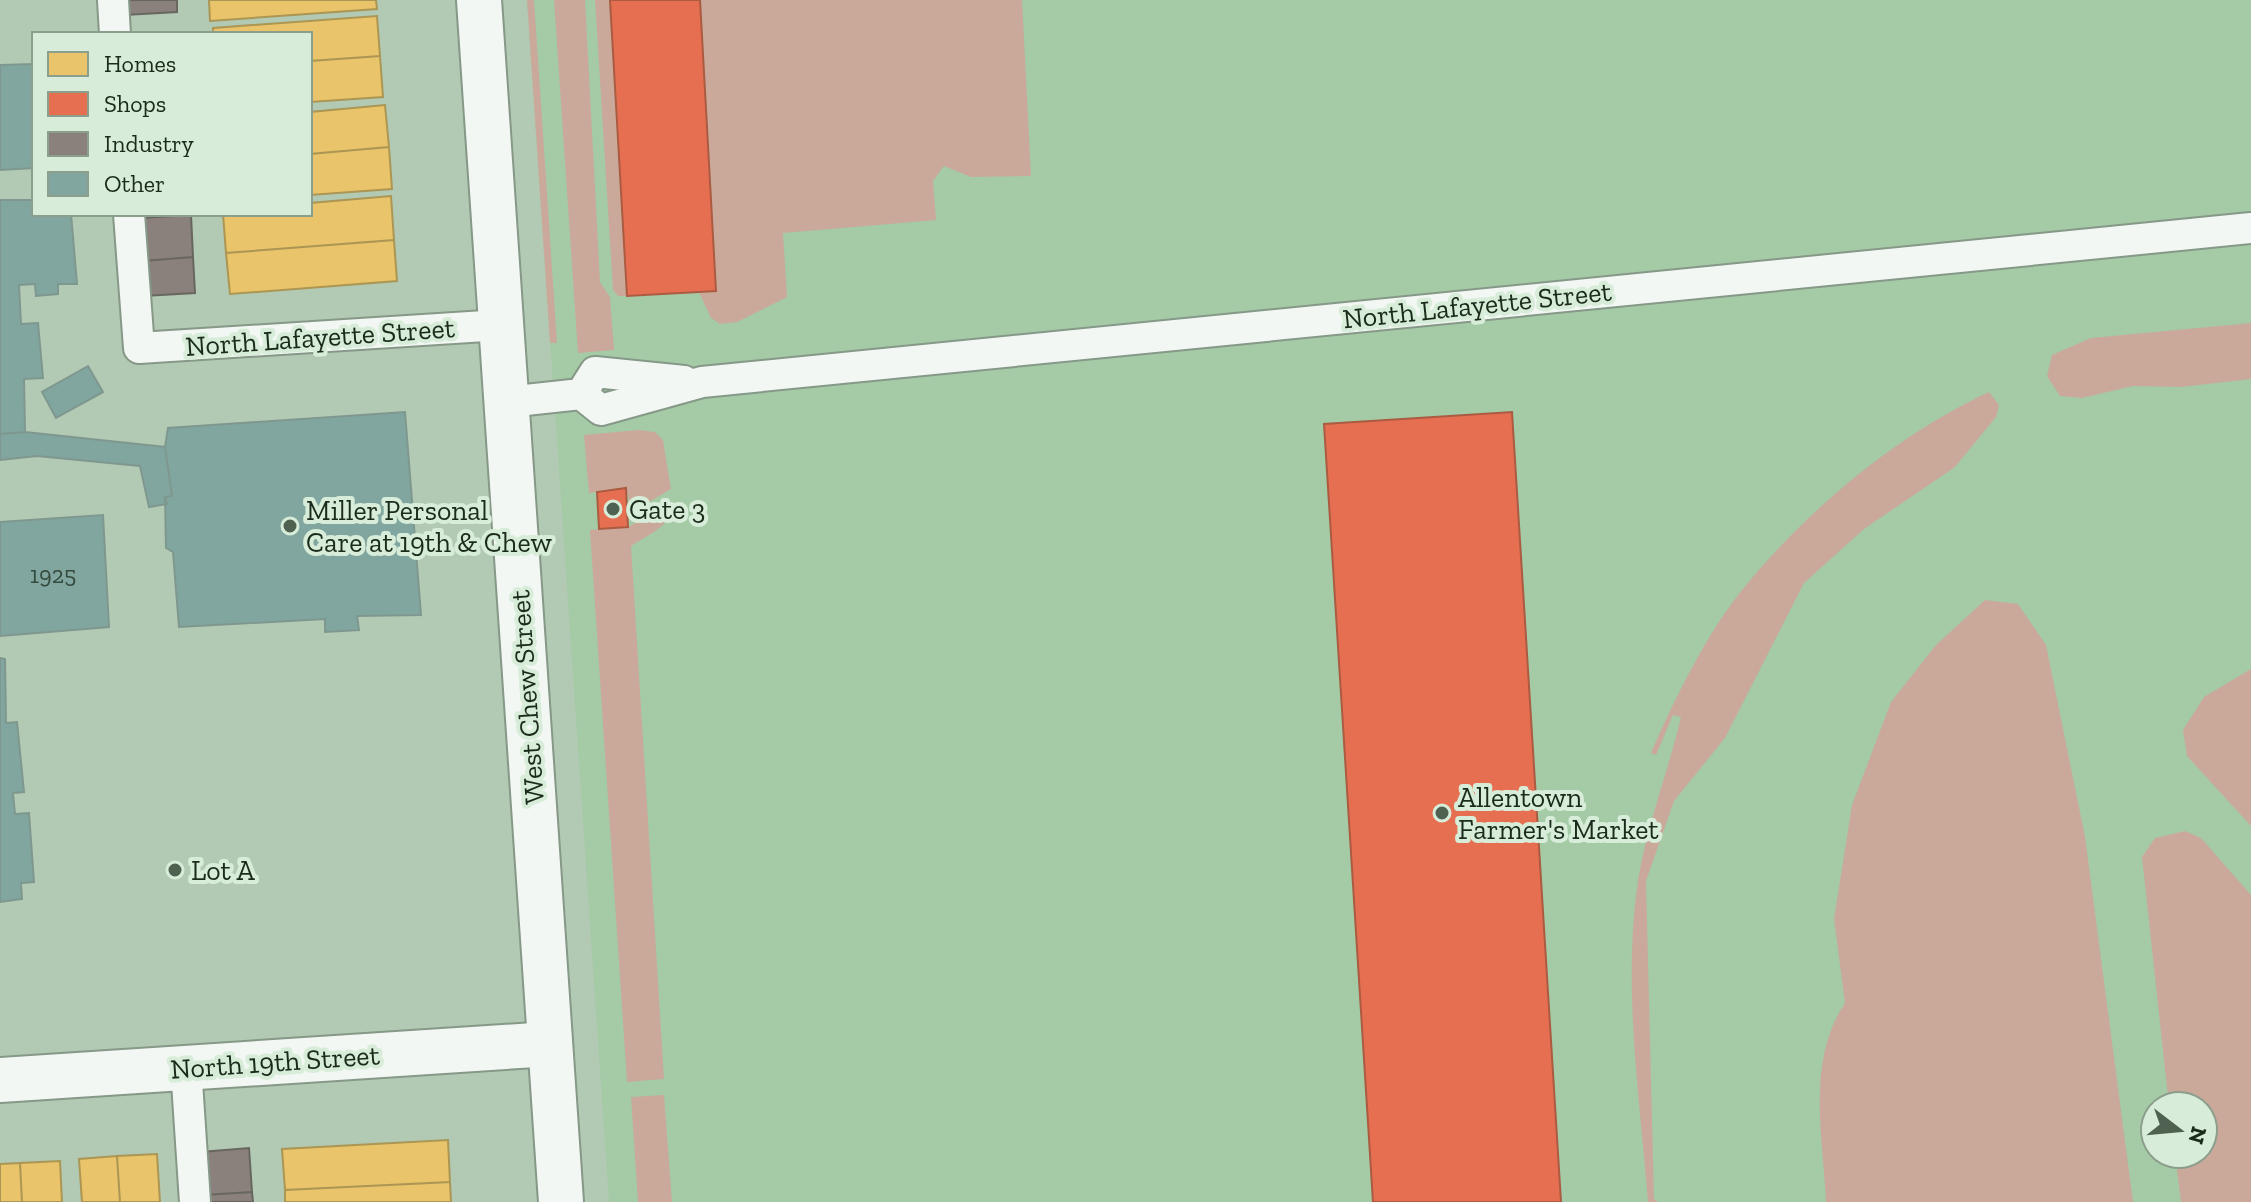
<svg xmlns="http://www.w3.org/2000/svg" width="2251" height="1202" viewBox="0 0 2251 1202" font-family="'Zilla Slab',serif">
	<rect width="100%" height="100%" fill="#b2c9b3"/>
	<!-- built -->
	<path fill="#a4caa6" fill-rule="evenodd" d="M527,0H2251V1202H609ZM2155,1106H2203V1154H2155Z"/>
	<!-- green -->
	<path fill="#caa99b" d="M527,0H534L557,343H550Z
		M554,0H585L600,282L610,297L614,350L578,353Z
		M595,0H610L627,296H618L613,290Z
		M700,0H1022L1031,176L971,177L944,166L933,181L936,220L783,233L787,297L737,322L720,324L711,318L699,292L716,290Z
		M2251,323V379L2181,387L2133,386L2082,398L2060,396L2047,376L2052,355L2091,338Z
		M1989,392L1999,405L1996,417L1955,467L1864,529L1804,583L1725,738L1674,801L1646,881L1654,1199L1658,1202H1648C1640,1101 1624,996 1636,896C1643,834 1667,777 1681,717L1673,715L1656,755L1651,753C1675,698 1708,630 1747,584C1812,506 1897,435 1989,392Z
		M638,430L655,432L663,440L671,489L637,509L630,503L626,488L589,493L584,435Z
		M672,502C675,525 647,535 631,546L664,1079L627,1082L590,530L628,527Z
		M1985,600L2018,604L2046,645L2085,837L2133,1202H1826C1823,1136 1806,1061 1845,1003L1834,919L1852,805L1891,702L1936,645Z
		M2251,669V826L2187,756L2183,730L2204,697Z
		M2185,831L2201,838L2251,895V1202H2181L2175,1154H2203V1106H2169L2142,857L2155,838Z
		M664,1095L672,1202H638L631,1097Z"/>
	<!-- homes -->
	<path fill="#e9c46a" stroke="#ab9653" stroke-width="2" d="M209,0H376L377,9L210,21Z
		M377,16L380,56L310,61V34H213V28Z
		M380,56L383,97L310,102V61Z
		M385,105L389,147L310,154V112Z
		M389,147L392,189L310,195V154Z
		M391,196L394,240L226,253L223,214H310V203Z
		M394,240L397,281L230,294L226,253Z
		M448,1140L450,1182L285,1190L282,1149Z
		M157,1154L160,1202H120L117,1156Z
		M117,1156L120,1202H82L79,1159Z
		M60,1161L62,1202H22L20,1163Z
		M20,1163L22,1202H0V1164Z
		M450,1182L451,1202H285V1190Z"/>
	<!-- shops -->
	<path fill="#e76f51" stroke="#aa5b41" stroke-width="2" d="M610,0H700L716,291L627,296Z
		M1512,412L1561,1202H1373L1324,424Z
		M626,488L628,527L599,529L597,492Z"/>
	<!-- industry -->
	<path fill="#8a817c" stroke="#68675f" stroke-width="2" d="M125,0H177V12L125,15Z
		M191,215L193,257L143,261L140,218Z
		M193,257L195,293L144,296L143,261Z
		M249,1148L252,1192L204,1195L201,1152Z
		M252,1192L253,1202H205L204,1195Z"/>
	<!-- building -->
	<path fill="#81a69f" stroke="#7f988f" stroke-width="2" d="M34,64V168L0,170V65Z
		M0,200H34V214H71L77,284H58V294L36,296L35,284L19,285L21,324L38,323L43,378L24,379L25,432L0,434Z
		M88,366L103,392L56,418L42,392Z
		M405,412L421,615L357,616L359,630L325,632V619L179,627L173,552L166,548L165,497L172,496L165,447L168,428Z
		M25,432L165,447L172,496L165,497L167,504L149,507L140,466L37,456L0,460V434Z
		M103,515L109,627L0,636V522Z
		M0,658L5,659L6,723L17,722L24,792L13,793L15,814L29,813L34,882L21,883L22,899L0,902Z"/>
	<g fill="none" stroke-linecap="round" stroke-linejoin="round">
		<!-- lane casing -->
		<g stroke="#869887" stroke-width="34">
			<path id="lane" d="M113,0L115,34
				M129,214L139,348L501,325
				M581,394L595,372L684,381
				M507,402L581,394L601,410L702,382L2251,228
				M186,1067L195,1202"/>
		</g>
		<!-- street casing -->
		<g stroke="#869887" stroke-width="48">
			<path id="street" d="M0,1080L550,1044"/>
		</g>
		<!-- secondary casing -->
		<g stroke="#869887" stroke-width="48">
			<path id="secondary" d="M479,0L561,1202"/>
		</g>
		<!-- lane -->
		<use href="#lane" stroke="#f3f7f4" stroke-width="30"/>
		<!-- street -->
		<use href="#street" stroke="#f3f7f4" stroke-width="44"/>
		<!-- secondary -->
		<use href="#secondary" stroke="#f3f7f4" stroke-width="44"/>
	</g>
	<!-- markers -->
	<g fill="#4f6251" stroke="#d8edd9" stroke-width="3">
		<circle cx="613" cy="509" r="8"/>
		<circle cx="290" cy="526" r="8"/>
		<circle cx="1442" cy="813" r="8"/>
		<circle cx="175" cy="870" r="8"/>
	</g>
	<g text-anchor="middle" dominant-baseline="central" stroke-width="8" stroke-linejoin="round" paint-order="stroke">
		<!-- number labels -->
		<g font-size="24" fill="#344a3d">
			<text x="53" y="574">1925</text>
		</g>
		<!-- street labels -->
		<g font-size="28" fill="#1a2b1c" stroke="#d8edd9">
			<text transform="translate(1477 305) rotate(-6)">North Lafayette Street</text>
			<text transform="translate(320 337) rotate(-4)">North Lafayette Street</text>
			<text transform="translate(527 697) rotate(-94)">West Chew Street</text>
			<text transform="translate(275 1062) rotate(-4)">North 19th Street</text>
		</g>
		<!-- poi labels -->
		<g font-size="28" fill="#1a2b1c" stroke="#d8edd9" text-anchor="start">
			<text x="629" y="509">Gate 3</text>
			<text x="306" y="510">Miller Personal<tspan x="306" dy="32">Care at 19th &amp; Chew</tspan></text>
			<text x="1458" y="797">Allentown<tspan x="1458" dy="32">Farmer's Market</tspan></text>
			<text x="191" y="870">Lot A</text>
		</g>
	</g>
	<!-- legend -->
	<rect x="32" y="32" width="280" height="184" fill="#d8edd9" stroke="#8c9f8d" stroke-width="2"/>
	<rect x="48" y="52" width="40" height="24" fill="#e9c46a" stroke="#8c9f8d" stroke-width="2"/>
	<text x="104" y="72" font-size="24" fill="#1a2b1c">Homes</text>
	<rect x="48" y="92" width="40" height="24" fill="#e76f51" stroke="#8c9f8d" stroke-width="2"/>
	<text x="104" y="112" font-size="24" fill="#1a2b1c">Shops</text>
	<rect x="48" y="132" width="40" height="24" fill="#8a817c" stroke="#8c9f8d" stroke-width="2"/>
	<text x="104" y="152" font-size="24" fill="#1a2b1c">Industry</text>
	<rect x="48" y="172" width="40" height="24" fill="#81a69f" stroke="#8c9f8d" stroke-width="2"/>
	<text x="104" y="192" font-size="24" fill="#1a2b1c">Other</text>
	<!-- north arrow -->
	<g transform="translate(2179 1130) rotate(106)"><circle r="38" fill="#d8edd9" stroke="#8c9f8d" stroke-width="2"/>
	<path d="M0-6L14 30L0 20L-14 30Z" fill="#4f6251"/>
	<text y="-12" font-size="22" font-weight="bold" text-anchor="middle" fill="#1a2b1c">N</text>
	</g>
</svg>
